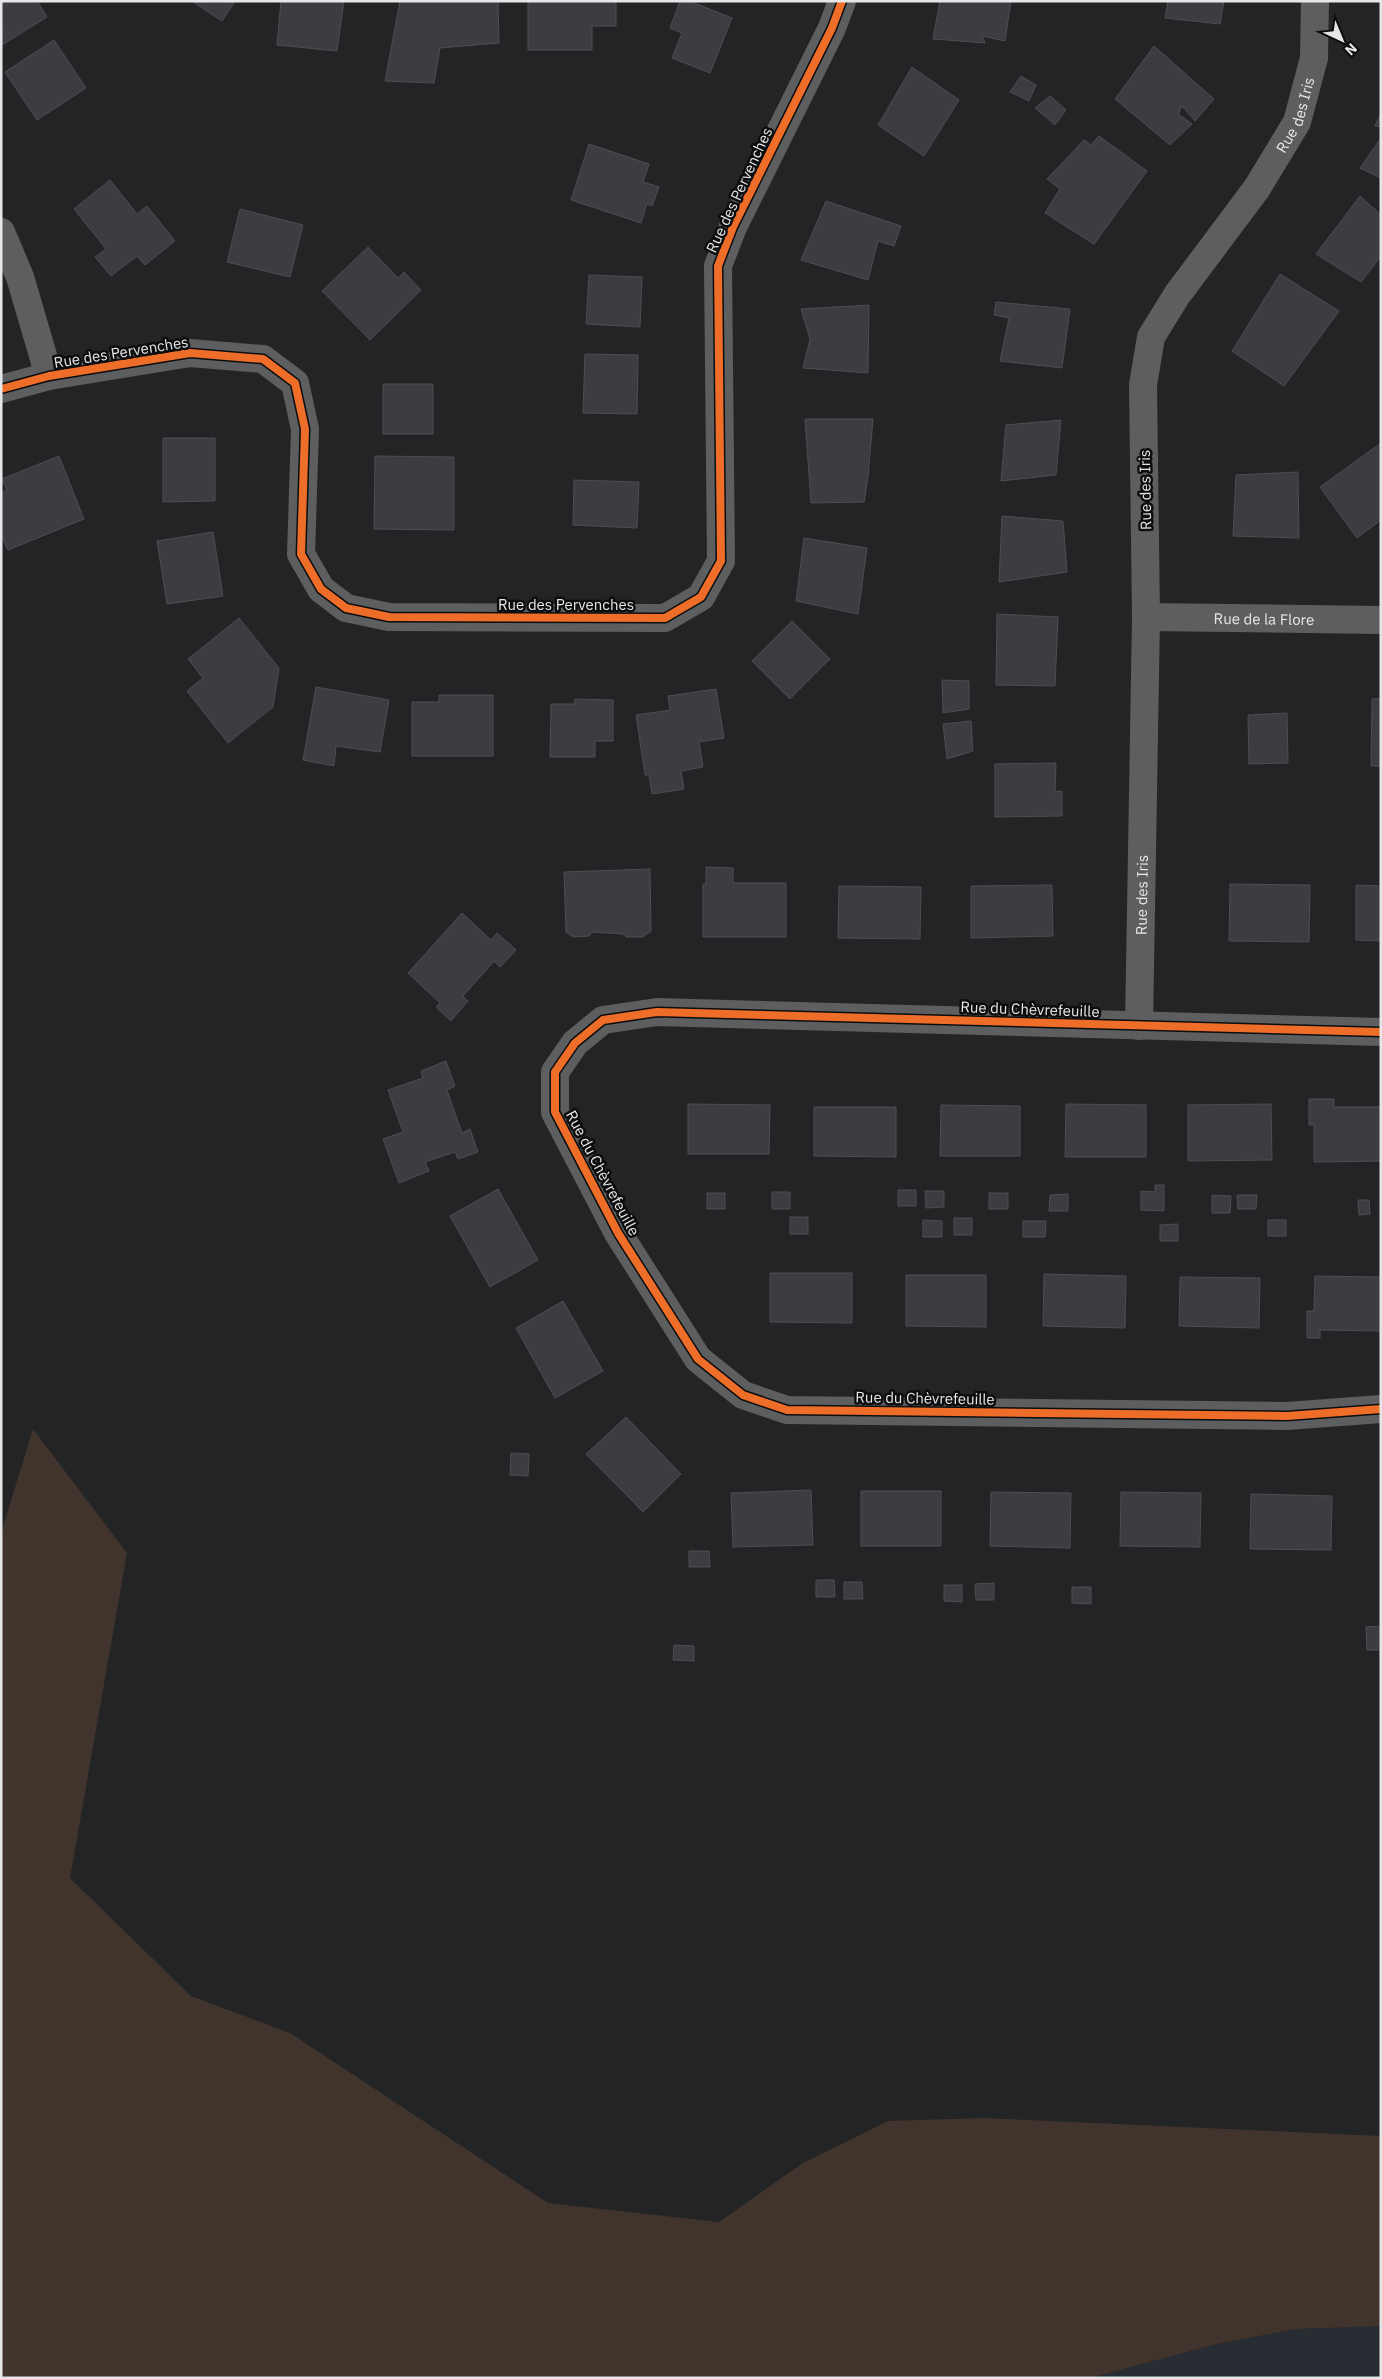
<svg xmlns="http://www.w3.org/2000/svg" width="1382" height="2379" viewBox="0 0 1382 2379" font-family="'IBM Plex Sans',sans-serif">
	<rect width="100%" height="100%" fill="#232426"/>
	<!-- built -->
	<path fill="#282c33" d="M1381,2326V2378H1090L1217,2344L1296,2329Z"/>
	<!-- green -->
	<path fill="#41342d" d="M33,1429L127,1553L70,1878L191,1996L290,2033L548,2203L719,2222L803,2163L888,2121L983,2118L1381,2136V2326L1296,2329L1217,2344L1090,2378H1V1533Z"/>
	<!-- building -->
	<path fill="#3b3d42" stroke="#4e4e50" d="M1,1H37L47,17L2,45Z
		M192,1H235L222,21Z
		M281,1H344L337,51L277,45Z
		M400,1H498L499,43L440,48L434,83L385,81Z
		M528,1H616V26H592V50H528Z
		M680,1H689L732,18L710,73L672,58L682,33L670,28Z
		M940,1H1011L1005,41L982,36L985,43L933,39Z
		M1168,1H1224L1220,24L1165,18Z
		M54,40L86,88L37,120L5,72Z
		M1154,46L1214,99L1195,121L1182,106L1178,114L1192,124L1170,145L1115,99Z
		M912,67L959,100L924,156L878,125Z
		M1021,76L1036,85L1029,101L1010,92Z
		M1050,96L1066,110L1055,125L1035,108Z
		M1381,113V127L1375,126Z
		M1099,136L1147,171L1094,244L1045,213L1060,189L1047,179L1084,140L1091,145Z
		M1381,138V178L1360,168Z
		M589,144L649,164L643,182L659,187L652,206L647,204L641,223L571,200Z
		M110,180L137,214L147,206L175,241L145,265L137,256L111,276L95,257L106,249L74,209Z
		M1360,196L1381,215V256L1361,282L1316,254Z
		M826,201L901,226L894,246L878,241L868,280L801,260Z
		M240,209L303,225L290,277L227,262Z
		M368,247L398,278L404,272L421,290L370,340L322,291Z
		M1280,274L1339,311L1284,386L1232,351Z
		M589,275L642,277L640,327L586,324Z
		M996,302L1070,309L1062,368L1000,361L1009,318L994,315Z
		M869,305L868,373L803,368L810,339L801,309Z
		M585,354L638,355L637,414L583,413Z
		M383,384H433V434H383Z
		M805,419H873L868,477L864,502L811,503Z
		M1061,420L1056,475L1001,481L1006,425Z
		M163,438H215V501L163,502Z
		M1381,443V520L1357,538L1320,487Z
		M59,456L84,519L8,550L1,535V493L7,490L2,479Z
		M375,456L454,457V530L374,529Z
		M1298,472L1299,538L1233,536L1236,475Z
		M574,480L639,482L637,528L573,525Z
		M1002,516L1063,521L1067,572L999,582Z
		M213,532L223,596L167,604L157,541Z
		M804,538L867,548L858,614L796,601Z
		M997,614L1058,617L1055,686L996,685Z
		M239,618L279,668L273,707L228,743L187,691L203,678L188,659Z
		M792,621L830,659L790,699L752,661Z
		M942,680L969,681V709L943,713Z
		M316,687L389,700L380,752L336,746L334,766L303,760Z
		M716,689L724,738L699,742L703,767L681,771L684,789L652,794L649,775H645L636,715L670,710L668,696Z
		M439,695H493V756H412V702H439Z
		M575,699L613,700V741H595V757H550L551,704H575Z
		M1372,699H1381V766H1371Z
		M1287,713L1288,763L1249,764L1248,715Z
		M971,721L973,751L947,759L943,724Z
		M1056,763L1055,792L1062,791V816L995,817V764Z
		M706,867L733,868V883H786V937H703V884H706Z
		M650,869L651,931L643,937H626L623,934L592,932L589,936L573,937L566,932L564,872Z
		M1230,884L1310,885L1309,942L1229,941Z
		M1052,885L1053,936L971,938V886Z
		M1356,885L1381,886V941L1356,940Z
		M839,886L921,887L920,939L838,938Z
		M462,913L491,940L497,933L516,950L500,967L494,961L463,996L468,1001L451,1021L436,1007L440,1003L408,973Z
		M446,1061L455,1086L447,1090L462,1133L470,1129L478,1152L458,1159L455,1152L425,1162L429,1171L399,1183L383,1139L403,1132L388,1090L423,1078L421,1071Z
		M1309,1099H1334V1107H1381V1161L1314,1162V1125H1309Z
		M688,1104L770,1105L769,1154H688Z
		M1066,1104L1146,1105V1157H1065Z
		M1271,1104L1272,1160L1188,1161V1105Z
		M941,1105L1020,1106V1156H940Z
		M814,1107H896V1157L814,1156Z
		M1155,1185H1164V1211L1141,1210V1191L1155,1192Z
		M498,1189L538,1260L490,1287L450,1216Z
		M898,1190H916V1206H898Z
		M925,1191H944V1207L926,1208Z
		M772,1192H790V1209H772Z
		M707,1193H725V1209H707Z
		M989,1193H1008V1209H989Z
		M1068,1194V1211H1049L1050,1195Z
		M1212,1195L1231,1196L1230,1213H1212Z
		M1237,1195H1257L1256,1209H1238Z
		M1358,1200H1369L1370,1214L1359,1215Z
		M790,1217H808V1234H790Z
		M954,1218H972V1235H954Z
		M923,1220L942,1221V1237H923Z
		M1268,1220H1286V1236H1268Z
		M1023,1221H1046L1045,1237H1023Z
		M1178,1224V1241H1160V1225Z
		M770,1273H852V1323L770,1322Z
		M1044,1274L1126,1276L1125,1328L1043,1326Z
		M906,1275H986V1327L906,1326Z
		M1315,1276L1381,1277V1331L1320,1330V1338H1307V1311H1314Z
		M1180,1277L1260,1278L1259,1328L1179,1326Z
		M563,1301L603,1371L555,1398L516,1328Z
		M626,1417L681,1474L643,1512L586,1454Z
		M511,1453L529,1454L528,1476L510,1475Z
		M811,1490L813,1545L733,1547L731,1493Z
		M861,1491H941V1546H861Z
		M991,1492L1071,1493L1070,1548L990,1546Z
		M1121,1492L1201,1493L1200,1547L1120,1546Z
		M1251,1494L1332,1496L1331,1550L1250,1549Z
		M689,1551H709L710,1567H689Z
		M816,1580H834L835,1597H816Z
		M844,1582H862L863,1599H844Z
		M994,1583V1600H976L975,1584Z
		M944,1585H962V1602L944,1601Z
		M1072,1587H1091V1604L1072,1603Z
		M1381,1626V1650H1367L1366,1627Z
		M674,1645L694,1646V1661L673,1660Z"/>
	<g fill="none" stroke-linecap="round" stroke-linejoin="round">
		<!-- minor -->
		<g stroke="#5d5e5f" stroke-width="28">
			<path d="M1,232L20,277L49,376"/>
			<path d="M1,389L49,376L190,353L263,359L295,383L305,429L301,554L321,589L346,608L389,617L665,618L701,597L721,561L718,266L733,227L832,28L842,1"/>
			<path id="s1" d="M1146,617L1381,620"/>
			<path id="s2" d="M1139,1026L1146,617L1143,385L1151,337L1177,295L1257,188L1297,122L1314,58L1315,1"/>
			<path d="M1381,1032L657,1012L603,1020L575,1043L555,1072V1112L618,1233L698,1359L743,1395L787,1410L1287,1416L1381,1409"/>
		</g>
		<!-- cycleway casing -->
		<g stroke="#0c0d0e" stroke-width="11">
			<path id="cycleway" d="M1,389L49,376L190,353L263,359L295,383L305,429L301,554L321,589L346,608L389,617L665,618L701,597L721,561L718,266L733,227L832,28L842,1
				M1381,1032L657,1012L603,1020L575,1043L555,1072V1112L618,1233L698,1359L743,1395L787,1410L1287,1416L1381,1409"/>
		</g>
		<!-- cycleway -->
		<use href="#cycleway" stroke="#ee6e29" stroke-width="8"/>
	</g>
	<g text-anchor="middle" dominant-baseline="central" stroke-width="5" stroke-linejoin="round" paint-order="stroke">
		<!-- street labels -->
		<g font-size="15" fill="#e6e7e9" stroke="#0c0d0e">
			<text stroke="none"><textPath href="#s2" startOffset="956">Rue des Iris</textPath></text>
			<text transform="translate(739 190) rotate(-65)">Rue des Pervenches</text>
			<text transform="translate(121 352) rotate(-9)">Rue des Pervenches</text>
			<text transform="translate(1145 490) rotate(-91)">Rue des Iris</text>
			<text x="566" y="604">Rue des Pervenches</text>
			<text stroke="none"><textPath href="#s1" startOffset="118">Rue de la Flore</textPath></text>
			<text stroke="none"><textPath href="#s2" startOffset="131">Rue des Iris</textPath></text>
			<text transform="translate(1030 1009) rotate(2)">Rue du Chèvrefeuille</text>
			<text transform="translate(603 1173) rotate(62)">Rue du Chèvrefeuille</text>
			<text transform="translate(925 1398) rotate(1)">Rue du Chèvrefeuille</text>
		</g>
	</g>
	<!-- border -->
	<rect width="1382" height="2379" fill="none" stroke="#e6e7e9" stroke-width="5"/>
	<!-- north arrow -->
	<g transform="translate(1342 40) rotate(136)" stroke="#0c0d0e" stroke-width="4" paint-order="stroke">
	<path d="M0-4L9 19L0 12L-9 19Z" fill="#e6e7e9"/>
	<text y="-8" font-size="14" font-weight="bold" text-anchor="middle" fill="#e6e7e9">N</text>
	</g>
</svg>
